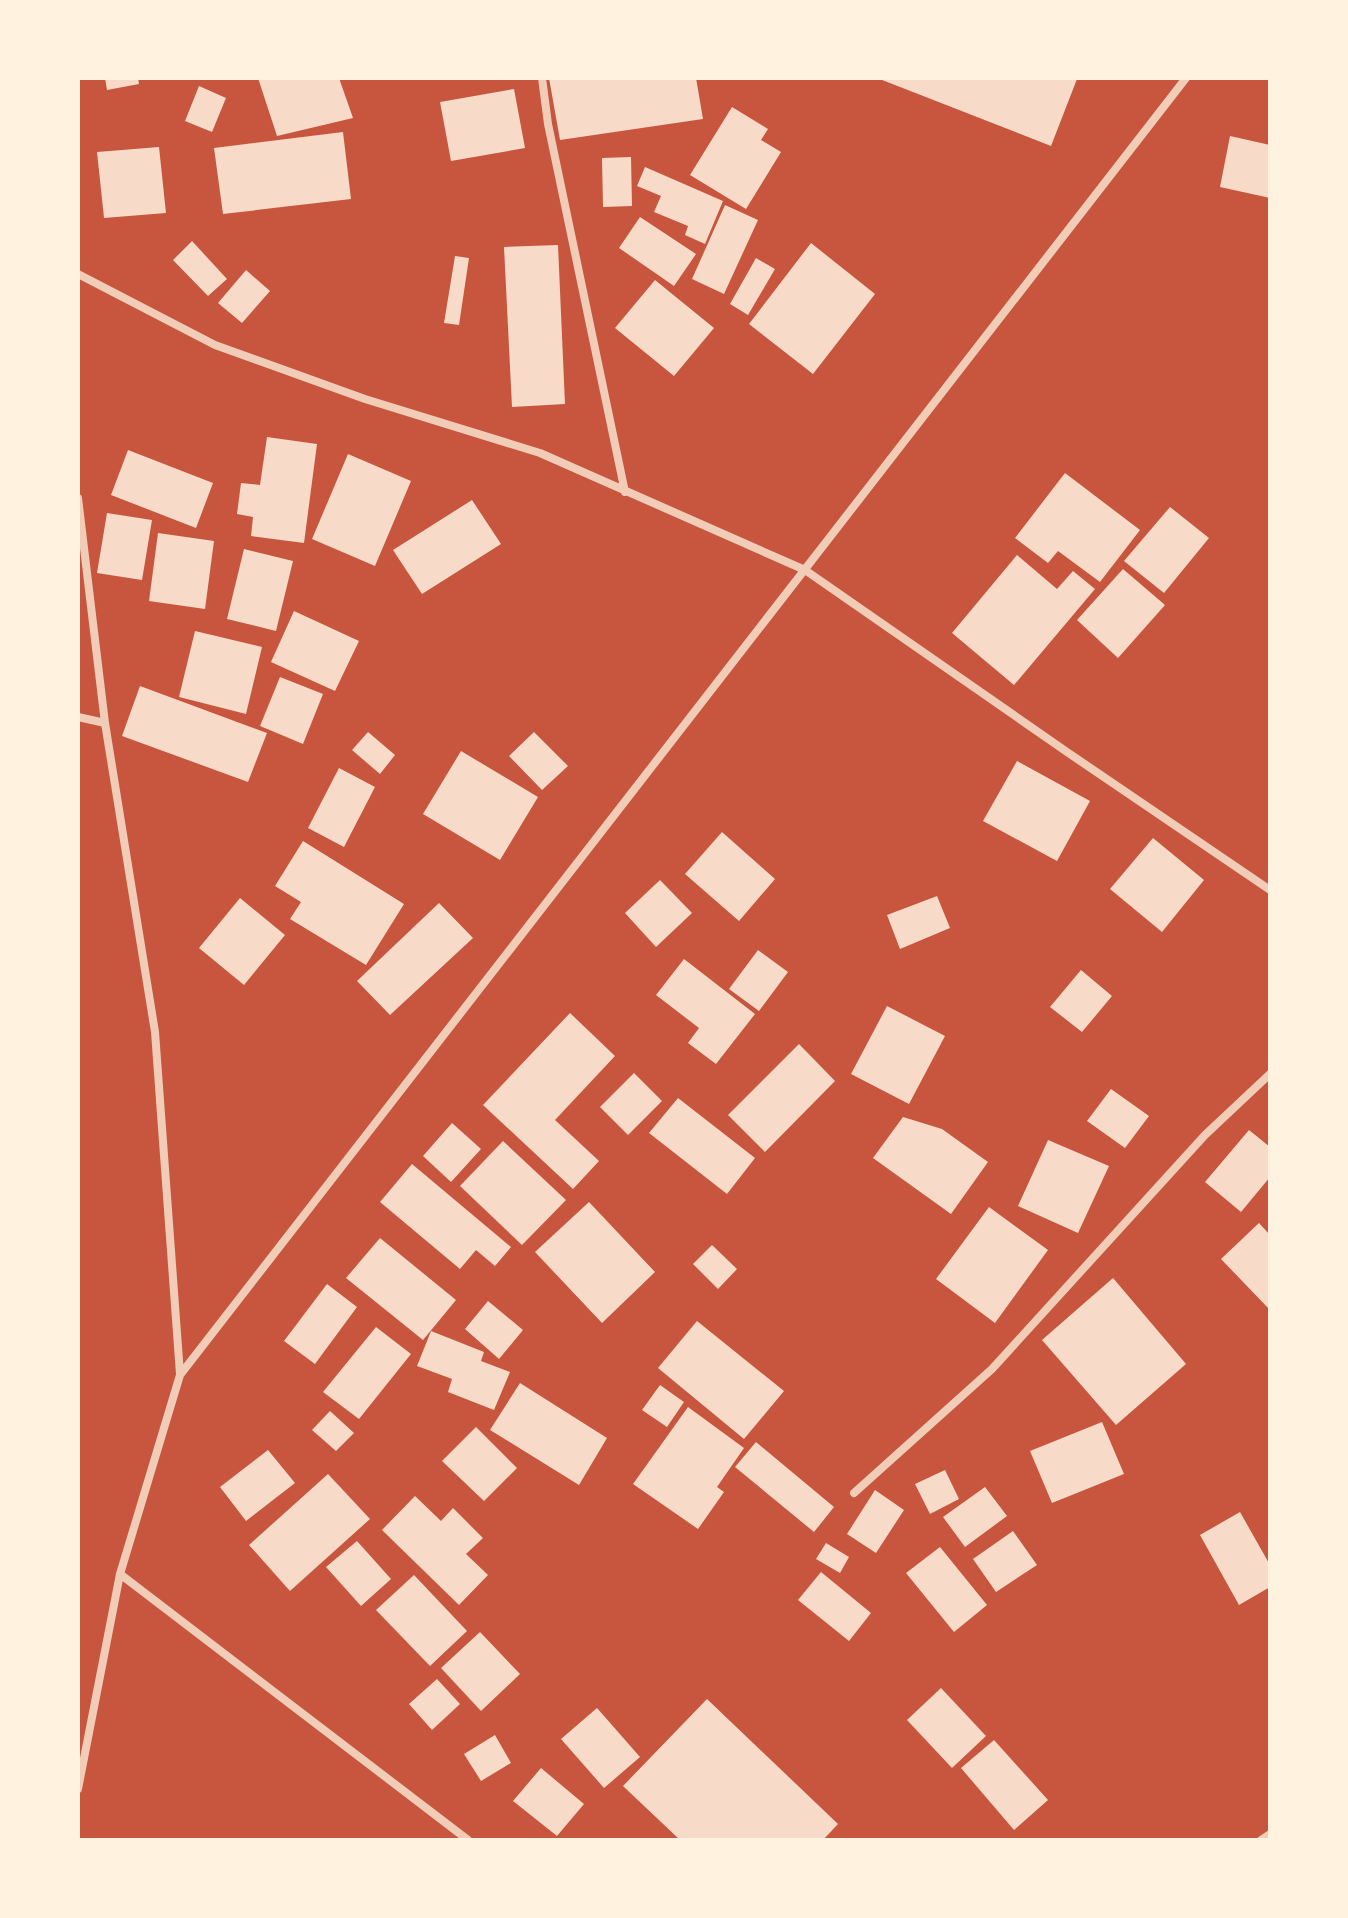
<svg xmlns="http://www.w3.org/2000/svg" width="1348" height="1918" viewBox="0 0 1348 1918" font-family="'DejaVu Sans',sans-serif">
	<rect width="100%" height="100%" fill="#c8553d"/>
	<!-- building -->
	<path fill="#f7dbc8" d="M105,78H138L139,84L107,90Z
		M258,78H339L353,118L277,136Z
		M549,78H696L703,119L560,140Z
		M877,78H1074L1077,79L1051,146Z
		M199,86L226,98L212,132L185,121Z
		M514,89L525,148L451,161L440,102Z
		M732,107L768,129L761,140L781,152L746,209L690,175Z
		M343,132L351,199L223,214L214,148Z
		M1230,136L1270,145V198L1220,187Z
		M159,147L166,213L104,218L97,152Z
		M631,157L632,206L603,207L602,158Z
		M645,167L723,201L705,244L685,235L688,226L654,212L661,196L637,186Z
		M725,205L758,220L724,294L692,279Z
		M640,217L696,254L674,286L619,248Z
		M192,241L227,279L208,296L173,260Z
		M811,243L875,294L813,374L749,324Z
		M558,245L565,404L512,407L504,247Z
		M455,256L469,258L459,325L444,323Z
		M756,258L775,269L748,315L730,304Z
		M246,270L270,291L242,323L218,303Z
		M655,280L714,328L674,376L615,328Z
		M267,437L317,444L304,543L251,536L253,517L237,514L241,483L260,485Z
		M128,450L213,483L196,528L111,495Z
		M348,454L411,481L375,566L312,539Z
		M1065,473L1140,530L1100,582L1058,551L1048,563L1015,538Z
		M472,500L501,544L422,594L393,550Z
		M1170,507L1209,538L1164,593L1124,561Z
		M107,513L152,520L142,580L97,573Z
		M158,533L214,541L205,609L149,601Z
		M244,549L293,561L276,631L227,619Z
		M1017,555L1057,589L1073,571L1095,589L1014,685L952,633Z
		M1123,569L1165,605L1118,658L1077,620Z
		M294,611L359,641L335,691L271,662Z
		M195,631L262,647L246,714L179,697Z
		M280,677L323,694L303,744L260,726Z
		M140,686L267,733L248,782L122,736Z
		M368,732L395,755L380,774L352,750Z
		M534,732L568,766L542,790L509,756Z
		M461,751L538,797L500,860L423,814Z
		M1017,761L1090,801L1057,861L983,821Z
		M339,768L375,787L344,847L308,828Z
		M722,832L775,879L739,921L685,874Z
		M1153,838L1204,880L1162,932L1110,889Z
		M303,841L404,904L366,965L290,919L301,902L275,886Z
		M660,880L692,913L656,947L625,913Z
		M937,896L950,928L900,949L887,915Z
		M240,898L285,935L244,985L199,948Z
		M439,903L473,938L390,1015L357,981Z
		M758,950L788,972L759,1011L729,989Z
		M684,959L755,1014L716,1064L688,1043L699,1028L656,995Z
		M1081,970L1112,996L1082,1032L1050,1007Z
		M887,1006L945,1036L909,1104L851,1074Z
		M570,1013L615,1056L555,1120L599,1161L573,1189L483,1105Z
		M799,1044L835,1081L765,1152L728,1115Z
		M634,1073L662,1101L628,1135L600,1107Z
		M1111,1089L1149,1116L1125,1148L1087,1121Z
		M678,1098L755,1158L727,1194L649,1133Z
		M903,1117L942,1129L988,1162L951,1214L873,1158Z
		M452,1123L481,1149L451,1182L423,1156Z
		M1249,1130L1270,1147V1177L1241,1212L1205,1182Z
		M1048,1140L1109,1166L1078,1233L1018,1206Z
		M503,1141L566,1200L522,1245L460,1186Z
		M412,1164L511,1247L495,1266L476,1250L460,1269L380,1202Z
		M589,1202L655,1272L602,1323L535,1252Z
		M989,1207L1048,1250L995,1323L936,1279Z
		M1259,1223L1270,1235V1310L1221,1259Z
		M380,1238L456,1300L423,1340L346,1278Z
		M712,1245L737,1269L718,1289L693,1264Z
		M1113,1278L1186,1364L1116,1425L1042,1340Z
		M327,1284L357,1307L315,1364L284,1341Z
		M488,1301L523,1330L499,1359L465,1329Z
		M697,1321L784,1391L744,1439L658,1368Z
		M376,1327L411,1354L359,1419L323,1392Z
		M431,1331L484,1352L481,1361L510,1372L494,1410L448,1392L452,1379L417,1366Z
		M520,1383L607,1438L579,1485L490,1430Z
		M660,1385L684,1402L667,1427L642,1410Z
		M688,1407L744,1448L717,1487L724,1492L698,1529L633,1484Z
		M330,1411L354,1433L336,1451L312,1430Z
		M1102,1422L1124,1474L1052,1503L1030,1451Z
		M476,1427L517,1468L484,1501L442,1461Z
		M756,1442L834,1507L814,1532L735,1467Z
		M268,1450L295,1483L246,1521L220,1487Z
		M945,1470L959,1499L930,1514L915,1484Z
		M328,1474L370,1519L290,1591L249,1545Z
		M985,1487L1007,1516L965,1547L943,1517Z
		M875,1490L904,1510L876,1553L847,1534Z
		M415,1496L441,1521L453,1508L483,1538L466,1554L488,1575L459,1605L382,1530Z
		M1240,1512L1270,1565V1587L1239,1605L1200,1535Z
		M1013,1531L1037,1565L996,1592L973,1559Z
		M357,1541L391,1579L361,1606L326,1567Z
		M826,1543L849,1557L840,1573L816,1559Z
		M940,1547L987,1605L954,1632L906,1573Z
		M821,1572L871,1613L849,1641L798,1600Z
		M414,1575L467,1631L430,1666L376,1610Z
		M480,1632L520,1674L481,1711L441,1668Z
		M437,1679L460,1704L432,1730L409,1704Z
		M941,1688L986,1736L952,1768L907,1720Z
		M707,1699L838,1824L823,1840H680L623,1786Z
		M597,1708L640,1757L604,1788L561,1739Z
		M495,1735L511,1763L481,1781L464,1754Z
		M994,1740L1048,1800L1014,1830L961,1768Z
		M541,1768L584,1804L557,1836L513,1801Z"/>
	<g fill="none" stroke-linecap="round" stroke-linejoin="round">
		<!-- minor -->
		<path stroke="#f1ccb7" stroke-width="8" d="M542,78L548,124L625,492
			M78,274L215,345L365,399L540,453L805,570L1067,752L1270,890
			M78,498L105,723L155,1032L180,1374
			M78,717L105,723
			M854,1493L992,1369L1205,1135L1270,1074
			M120,1574L468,1840
			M78,1789L120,1574L180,1375L1186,78
			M1261,1840L1270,1834"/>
	</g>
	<!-- border -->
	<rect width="1348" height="1918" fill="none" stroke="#fff3e0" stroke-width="160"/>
</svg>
